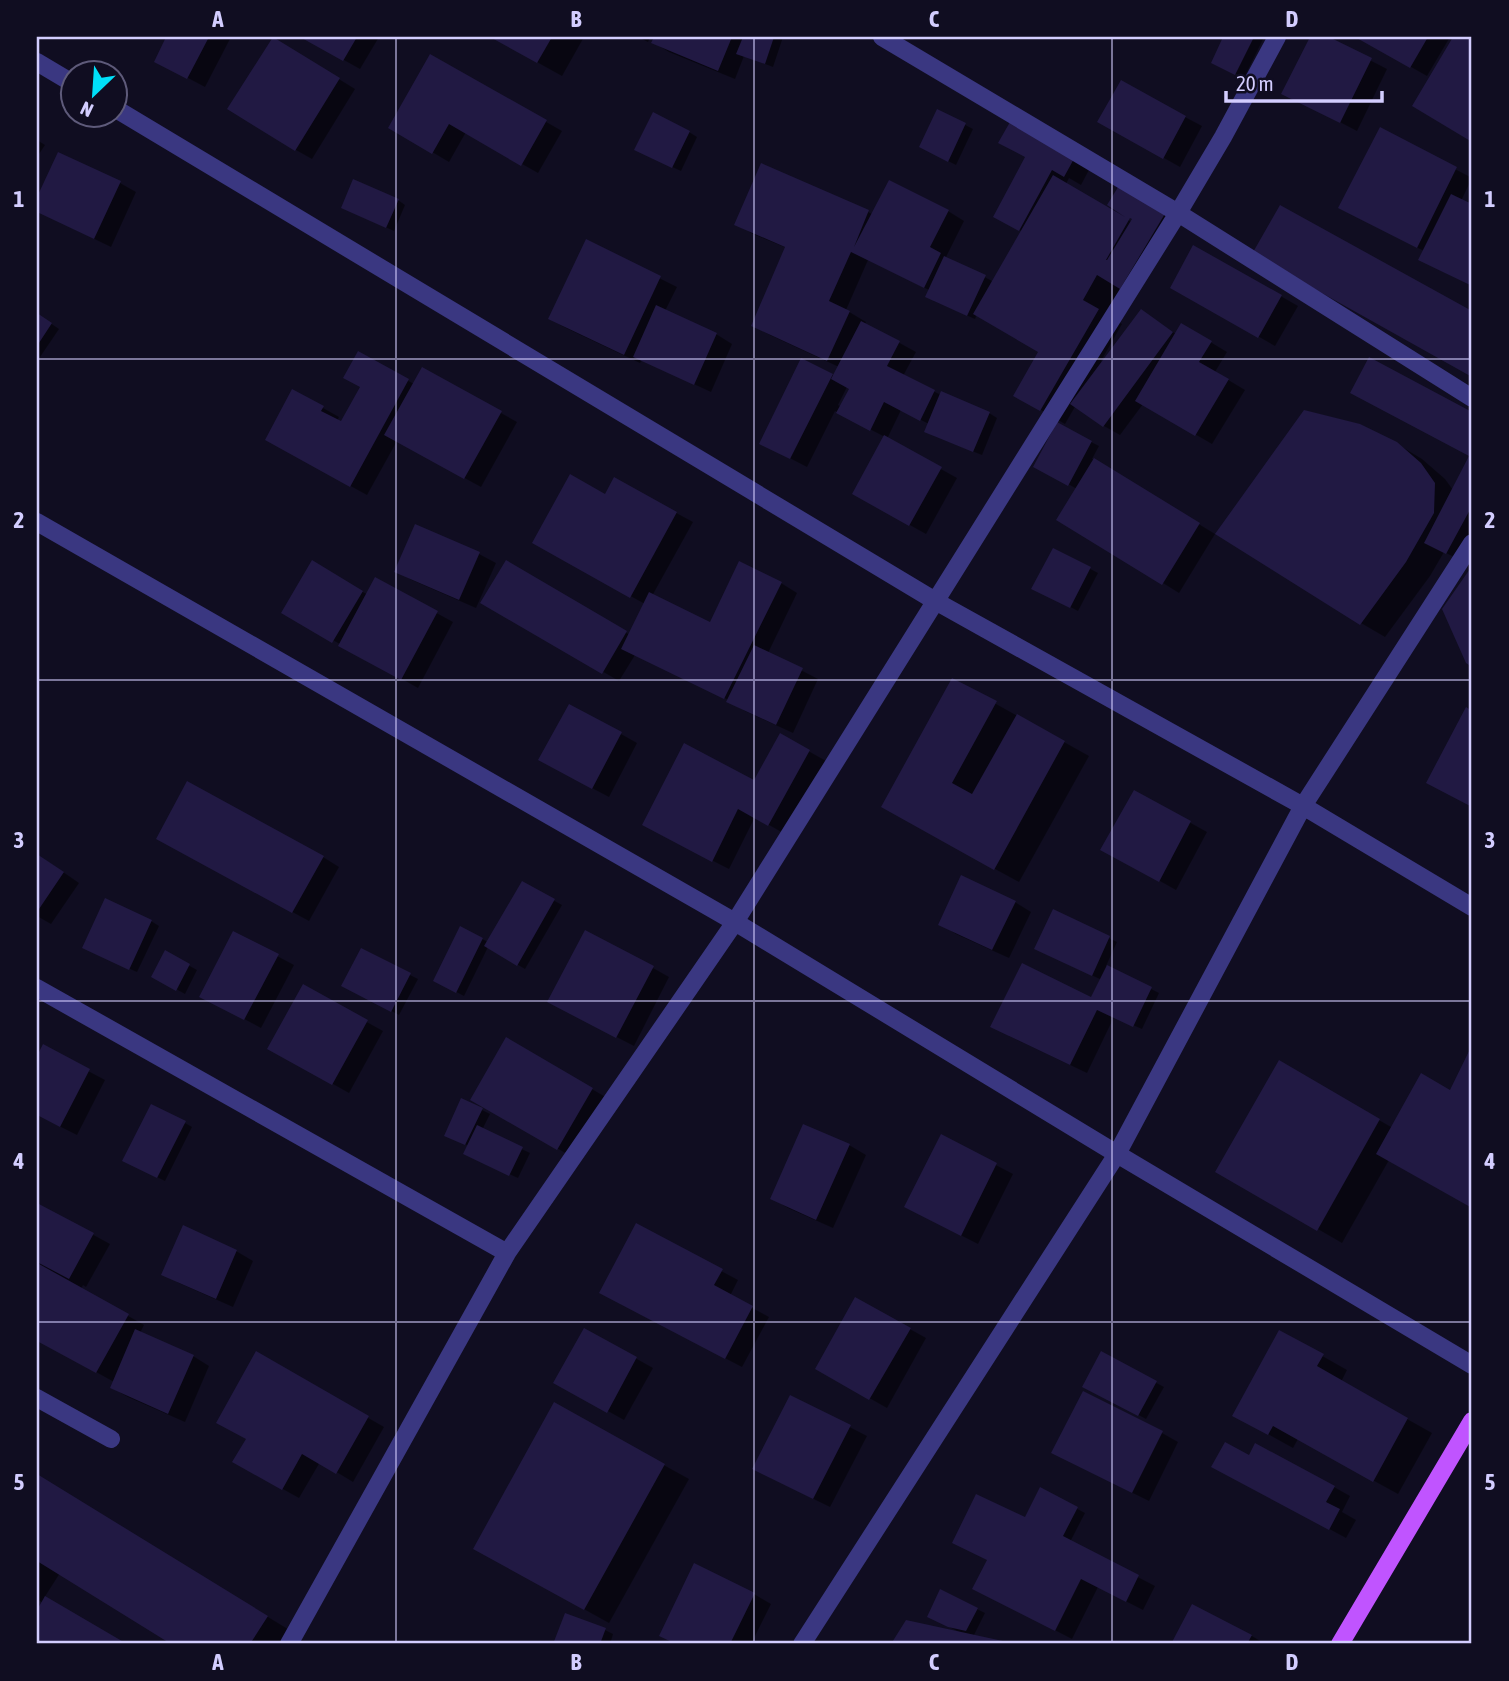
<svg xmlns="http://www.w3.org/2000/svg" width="1509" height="1681" viewBox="0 0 1509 1681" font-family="'Asap Condensed',sans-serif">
	<rect width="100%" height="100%" fill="#100d21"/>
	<!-- shadow -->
	<path fill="#0007" fill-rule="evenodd" d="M168,37H231L205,87L156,61Z
		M303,37H379L360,69Z
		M492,37H584L562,76Z
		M638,37H650L648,42Z
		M656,37H783L773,67L744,56L735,79L669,52L653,42Z
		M1225,37H1264L1244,78L1213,62Z
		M1311,37H1325L1387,69L1357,131L1284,93Z
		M1358,37H1450L1427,76Z
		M1455,37H1472V140L1415,106Z
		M290,49L355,89L312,159L296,150Z
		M430,56L562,131L538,173L466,132L449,162L390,127Z
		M938,111L973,129L956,165L928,151Z
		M1185,117L1202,126L1180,167L1100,122Z
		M1010,125L1090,168L1081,185L1069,178L1066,184L1132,222L1134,218L1120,186L1173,218L1106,315L1122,324L1101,361L1103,363L1141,311L1176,334L1182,325L1227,352L1215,372L1245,390L1212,444L1143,404L1120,435L1104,426L1076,405L1065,424L1015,395L1040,351L977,314L975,319L934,301L929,290L868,260L846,310L866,322L865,324L916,352L903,376L941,395L989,413L997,418L982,455L934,436L929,424L901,410L887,439L957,478L926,534L854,494L885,437L835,411L807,467L778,452L802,360L835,376L839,367L770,335L753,325L787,248L753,234L736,224L868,212L872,214L948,211L964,221L946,257L994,282L1023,232L995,216L1027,157ZM847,387L851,389L841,407L838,405Z
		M1381,130L1472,178L1461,201L1472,206V286L1436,268L1424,251L1357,217Z
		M689,132L697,137L681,171L644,154Z
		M37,140L45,145L37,157Z
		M59,154L120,183L136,192L111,247L37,211V201Z
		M398,200L405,205L394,231L350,211Z
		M587,242L677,287L665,311L716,334L732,344L711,392L642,360L640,363L566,328L550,319Z
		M1194,247L1298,306L1275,346L1172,287Z
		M37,314L59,329L40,357L37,356Z
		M359,354L414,384L422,369L517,422L481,487L397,441L367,495L283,449L293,391L339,417L337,421L341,423L362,387Z
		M1370,360L1472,414V546L1464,562L1444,552L1430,576L1385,637L1361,623L1397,444L1422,459L1445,479L1453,490L1472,456Z
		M1058,425L1099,446L1092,459L1215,534L1179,593L1163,583L1077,489L1036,466Z
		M615,480L693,522L652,596L711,624L781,583L797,593L768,653L818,679L793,733L745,711L717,693L635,655L619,681L483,602L506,563L630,635L645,604L534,543L606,496Z
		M416,526L479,554L496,563L476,608L412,580L396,571Z
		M1054,550L1098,573L1078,611L1034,588Z
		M313,563L368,595L376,580L453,622L418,688L283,612Z
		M953,680L1089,756L1019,882L907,821Z
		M621,734L637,743L609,797L556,769Z
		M780,735L826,761L785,834L755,817L729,869L660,834L755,783Z
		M1135,792L1207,832L1176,890L1103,849Z
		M174,848L323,857L339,867L309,921Z
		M37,854L79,883L51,924L37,916Z
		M522,883L562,905L525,969L488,947L464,996L443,985L461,928L488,942Z
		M1015,902L1031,912L1009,958L956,934L940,924Z
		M1054,912L1117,942L1106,966L1159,993L1142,1029L1114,1017L1087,1073L1009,1036L1092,1000L1102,980L1044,953Z
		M151,921L159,926L137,972L92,952Z
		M234,933L294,965L261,1028L218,1005Z
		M166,953L197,970L185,994L153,976Z
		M653,968L669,977L634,1046L566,1011Z
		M410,975L418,979L399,1015L343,985Z
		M303,987L383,1031L349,1093L269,1048Z
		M507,1040L609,1099L574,1158L472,1099Z
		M43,1047L105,1080L77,1135L37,1115V1059Z
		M1472,1049V1206L1389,1160L1342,1243L1218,1171L1280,1063L1391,1127L1451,1092Z
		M462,1100L490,1114L482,1130L530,1153L518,1178L473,1158L469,1146L454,1139Z
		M185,1123L192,1127L165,1181L132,1165Z
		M942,1137L1013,1174L978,1244L923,1216Z
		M849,1145L866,1155L833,1228L788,1208L772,1198Z
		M37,1204L110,1244L86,1287L83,1285L81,1289L144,1325L140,1333L193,1356L209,1366L185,1422L128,1397L112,1388L114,1382L37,1339V1271L41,1263L37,1261Z
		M637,1226L738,1280L730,1296L769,1317L742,1367L617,1302Z
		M236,1251L253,1261L233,1307L179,1283L163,1274Z
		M856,1299L926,1338L887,1408L818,1369Z
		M585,1330L653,1368L624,1420L556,1382Z
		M1280,1332L1347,1370L1341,1382L1432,1433L1398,1494L1298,1439L1293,1448L1259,1429Z
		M257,1354L384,1427L353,1482L320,1462L299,1498L234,1462L248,1439Z
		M1102,1354L1164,1387L1146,1419L1085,1386Z
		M791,1397L867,1436L830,1507L771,1478Z
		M555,1405L689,1479L609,1623L499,1562Z
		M1162,1433L1178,1442L1149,1501L1070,1462Z
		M1249,1457L1334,1487L1350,1496L1342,1512L1356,1520L1346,1538L1230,1475Z
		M37,1476L291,1631L282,1644H174L60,1573L44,1598L124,1644H37V1613L43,1603L37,1599Z
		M1041,1490L1085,1513L1070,1542L1155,1586L1143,1610L1098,1587L1072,1639L991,1597L988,1561L1026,1519Z
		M940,1591L985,1613L973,1637L1009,1644H893L907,1622L961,1633L929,1616Z
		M754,1594L771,1604L751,1644H677L661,1635Z
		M1193,1606L1252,1636L1265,1644H1173Z
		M566,1615L605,1630L613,1634L611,1641L617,1644H555Z"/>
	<!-- building -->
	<path fill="#211943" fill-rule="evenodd" d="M166,37H209L187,79L154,62Z
		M273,37L340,78L295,151L227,109Z
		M300,37H357L343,61Z
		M490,37H552L537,63Z
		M654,37H732L718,71L651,43Z
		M743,37H774L765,64L736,54Z
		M1223,37H1254L1235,75L1211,63Z
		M1310,37H1329L1372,58L1340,123L1281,94Z
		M1355,37H1428L1410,68Z
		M1453,37H1472V142L1412,106Z
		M430,54L547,120L521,166L449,124L432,154L388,128Z
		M1121,80L1186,116L1163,159L1097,122Z
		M937,109L966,123L948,162L919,147Z
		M653,112L690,131L672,168L634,150Z
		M1010,122L1075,157L1064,177L1052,170L1019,231L993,217L1025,157L998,143Z
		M1380,127L1457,167L1417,248L1338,208Z
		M58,152L121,181L94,239L37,212V197Z
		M761,163L869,210L854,247L889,180L949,210L930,247L941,253L924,288L851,252L829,301L850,311L827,361L751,326L785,247L734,225Z
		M1053,175L1125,217L1107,205L1120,184L1166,212L1120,289L1097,275L1083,300L1099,309L1040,411L1013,396L1038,352L973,314ZM1130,218L1132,219L1107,260H1106Z
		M353,179L399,199L386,228L341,208Z
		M1451,194L1472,204V286L1418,260Z
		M1280,205L1472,311V377L1252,254Z
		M586,239L661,276L624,355L548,319Z
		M1193,245L1282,295L1258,338L1170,288Z
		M944,256L986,275L967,316L925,297Z
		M656,305L717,333L694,385L633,357Z
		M1141,309L1173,332L1103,427L1070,404Z
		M37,313L52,323L37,346Z
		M861,321L900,341L887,366L935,390L920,421L884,402L870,431L836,413L849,389L831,379Z
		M1181,323L1212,341L1199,362L1229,379L1195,436L1135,401Z
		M358,351L409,379L350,487L265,440L292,389L324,406L321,411L341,421L360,387L343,378Z
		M1369,357L1472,412V506L1446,554L1424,543L1469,456L1350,393Z
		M801,358L833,374L790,459L759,444Z
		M422,367L502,411L464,479L384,435Z
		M941,391L990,412L973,452L924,432Z
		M1304,410L1360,424L1397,442L1421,463L1435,483L1434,513L1406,562L1360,625L1215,534Z
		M1057,422L1092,441L1068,486L1033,467Z
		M884,435L942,467L909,526L852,494Z
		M1094,458L1200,523L1162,585L1056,520Z
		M570,474L605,494L614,477L677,512L630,598L532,543Z
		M415,524L480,552L459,600L394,572Z
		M1053,548L1091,567L1070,608L1031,589Z
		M312,560L363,591L332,643L281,613Z
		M506,560L627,631L602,674L480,603Z
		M739,561L782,582L724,699L621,649L649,592L710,622Z
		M1472,566V667L1466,663L1442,609Z
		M375,577L438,611L401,680L338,646Z
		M754,645L803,668L776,725L726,702Z
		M952,678L997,701L952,783L972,794L1017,714L1065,741L994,870L881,807Z
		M569,704L622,732L592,789L538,760Z
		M1466,707L1472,711V807L1426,783Z
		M780,733L810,750L768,826L738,809L712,862L642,825L684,743L754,780Z
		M187,781L324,856L292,913L156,839Z
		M1134,790L1191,821L1159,882L1100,850Z
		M37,854L64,872L37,912Z
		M961,875L1016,901L992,950L938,925Z
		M522,881L555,899L517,966L484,946Z
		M105,898L152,920L129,970L82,948Z
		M1053,909L1110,936L1092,976L1034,949Z
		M460,926L483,938L456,993L433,981Z
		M585,930L654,966L616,1038L547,1002Z
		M233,931L279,954L244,1020L199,997Z
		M361,948L411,973L391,1012L341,986Z
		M165,950L190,964L176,991L151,977Z
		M1022,963L1091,997L1107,965L1152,987L1133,1027L1097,1010L1070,1065L990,1027Z
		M303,984L368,1020L332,1085L267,1049Z
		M506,1037L593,1088L557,1150L470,1100Z
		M43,1044L90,1069L60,1127L37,1115V1056Z
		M1472,1045V1208L1376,1154L1421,1073L1450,1090Z
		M1279,1060L1380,1119L1317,1231L1215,1172Z
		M461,1098L483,1108L465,1145L444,1136Z
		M151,1104L186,1121L157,1178L122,1161Z
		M803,1124L850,1144L816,1220L770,1199Z
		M477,1125L523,1147L509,1176L463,1154Z
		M941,1134L997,1163L961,1236L904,1207Z
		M37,1203L94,1233L69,1279L37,1262Z
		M636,1223L723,1269L714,1285L753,1306L725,1359L599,1293Z
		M183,1225L237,1250L216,1299L161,1275Z
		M39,1264L129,1314L96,1373L37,1341V1268Z
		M855,1297L911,1328L869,1400L815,1369Z
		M584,1328L637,1357L607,1413L553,1383Z
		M135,1329L194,1355L168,1414L110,1388Z
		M1279,1330L1324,1354L1317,1366L1408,1418L1373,1482L1273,1426L1268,1435L1232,1416Z
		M256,1351L369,1416L336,1474L302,1454L282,1490L232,1462L246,1439L216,1423Z
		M1101,1351L1157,1381L1138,1416L1082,1387Z
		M1083,1391L1163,1431L1132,1493L1051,1453Z
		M790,1395L851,1425L813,1499L752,1469Z
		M554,1402L665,1464L584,1610L473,1549Z
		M1225,1442L1249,1455L1255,1443L1335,1486L1326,1502L1340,1509L1329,1530L1211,1467Z
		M37,1474L268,1616L250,1644H171L37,1561Z
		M1040,1487L1078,1507L1063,1536L1139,1575L1126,1602L1081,1579L1055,1631L972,1589L987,1560L952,1543L976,1494L1025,1517Z
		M694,1563L755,1593L730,1644H676L659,1636Z
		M940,1589L978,1608L966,1631L948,1627L927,1617Z
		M45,1596L127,1644H37V1610Z
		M1192,1604L1252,1635L1247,1644H1171Z
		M565,1613L606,1628L600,1644H553Z
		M906,1620L1012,1643V1644H891Z"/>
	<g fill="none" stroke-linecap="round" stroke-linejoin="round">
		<!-- minor -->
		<path stroke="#3a3781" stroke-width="18" d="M882,37L1178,213L1472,398
			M37,62L74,84
			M116,109L937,602L1303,806L1472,907
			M37,522L735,922L1117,1154L1472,1365
			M37,988L507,1253
			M37,1398L111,1439
			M289,1644L507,1253L735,922L1178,213L1223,137L1277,37
			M802,1644L1117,1154L1303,806L1472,543"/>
		<!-- major -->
		<path stroke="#c054ff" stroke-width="18" d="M1340,1644L1472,1421"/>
	</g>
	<!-- grid -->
	<path fill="none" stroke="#d3cdff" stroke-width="2" stroke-opacity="0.55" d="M396,37V1644M754,37V1644M1112,37V1644M37,359H1472M37,680H1472M37,1001H1472M37,1322H1472"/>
	<!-- border -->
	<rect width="1509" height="1681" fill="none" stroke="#100d21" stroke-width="77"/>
	<!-- north arrow -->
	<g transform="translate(94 94) rotate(205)"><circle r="33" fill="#100d21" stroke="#5e5a7a" stroke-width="2"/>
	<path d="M0-5L12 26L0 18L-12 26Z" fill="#00dff8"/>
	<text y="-10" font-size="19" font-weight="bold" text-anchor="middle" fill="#d3cdff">N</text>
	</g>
	<!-- scale -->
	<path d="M1226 91v10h156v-10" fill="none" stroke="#d3cdff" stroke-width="3.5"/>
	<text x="1236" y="91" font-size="21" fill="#d3cdff" stroke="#100d21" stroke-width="5" paint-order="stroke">20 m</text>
	<rect x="38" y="38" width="1432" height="1604" fill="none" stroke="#d3cdff" stroke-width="2.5"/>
	<g font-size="23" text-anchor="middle" font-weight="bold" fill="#d3cdff">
		<text x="218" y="27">A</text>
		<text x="576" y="27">B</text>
		<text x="934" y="27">C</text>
		<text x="1292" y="27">D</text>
		<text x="19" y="207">1</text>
		<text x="1490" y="207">1</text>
		<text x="19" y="528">2</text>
		<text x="1490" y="528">2</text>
		<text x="19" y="848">3</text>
		<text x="1490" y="848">3</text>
		<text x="19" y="1169">4</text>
		<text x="1490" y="1169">4</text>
		<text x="19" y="1490">5</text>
		<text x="1490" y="1490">5</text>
		<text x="218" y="1670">A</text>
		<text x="576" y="1670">B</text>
		<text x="934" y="1670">C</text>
		<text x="1292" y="1670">D</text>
	</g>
</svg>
